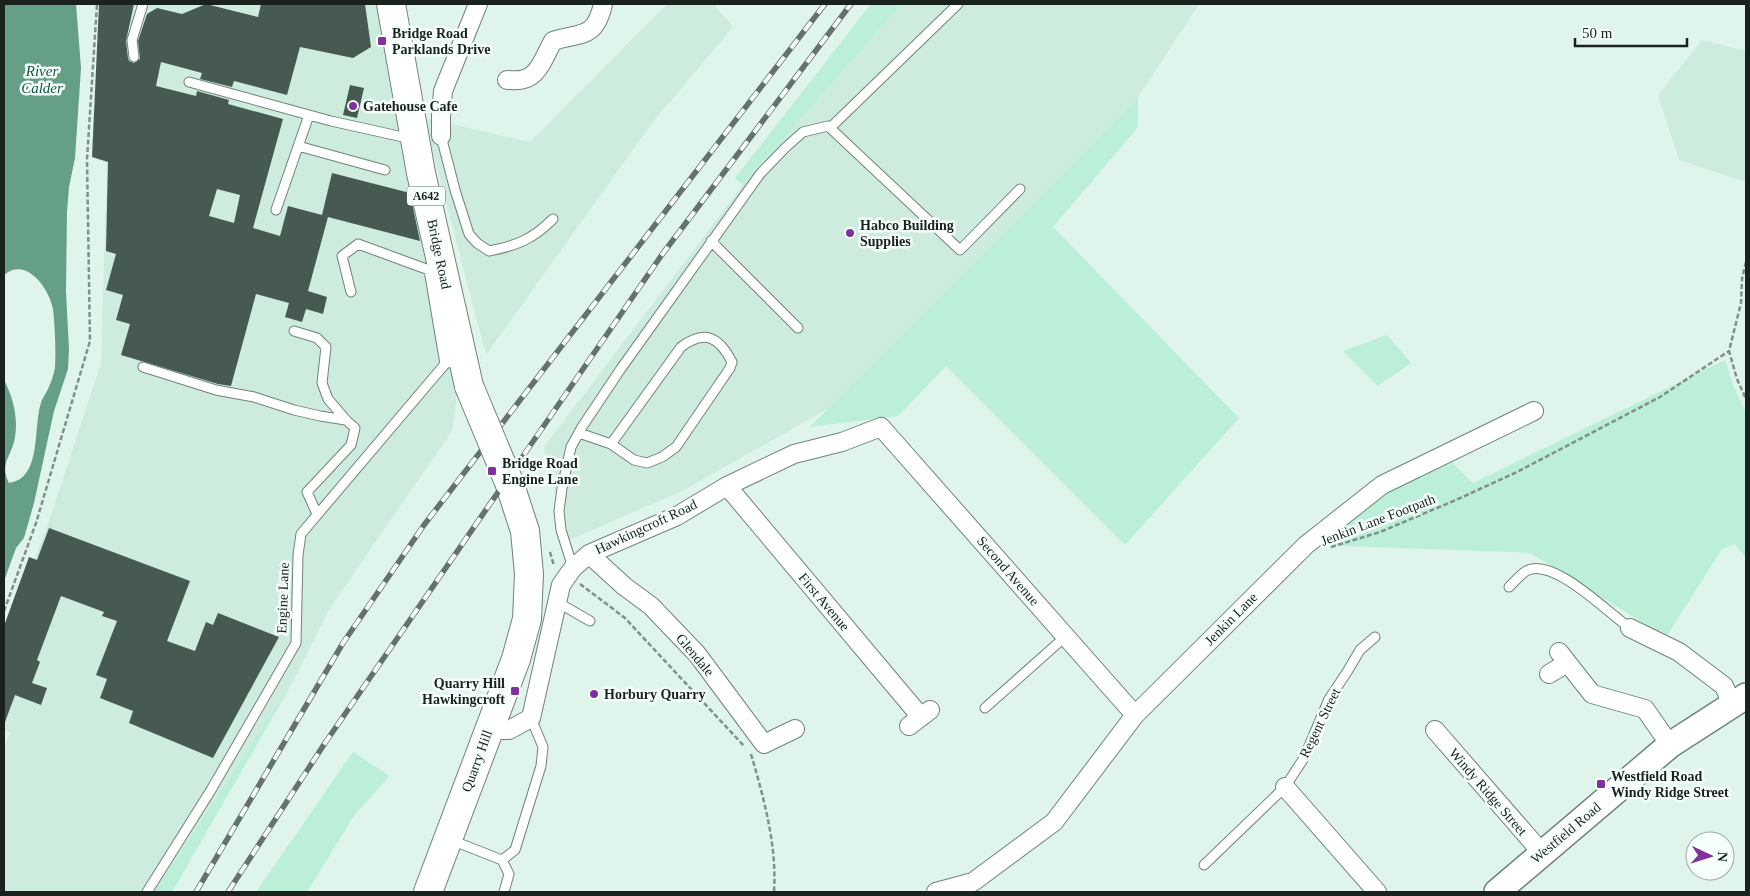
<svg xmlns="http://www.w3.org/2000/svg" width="1750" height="896" viewBox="0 0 1750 896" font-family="Georgia,serif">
	<rect width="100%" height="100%" fill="#dff5eb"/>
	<!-- built -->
	<path fill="#ceecdd" d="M101,4H377L459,382L452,431L330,608L294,680L154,892H4V747L10,733L4,730V638L47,527L101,363L107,162L92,156Z
		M667,4H714L733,27L652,123L486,355L424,118L530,142Z
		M902,4H1199L1138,97L831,407L682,491L567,541L544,447L743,185Z
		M1702,40L1746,51V182L1679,160L1658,95Z"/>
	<!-- green -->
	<path fill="#bbefd7" d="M871,4H902L743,185L735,178Z
		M1138,97V127L1053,227L1239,418L1125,545L946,366L898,416L810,427Z
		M1387,335L1411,363L1378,386L1343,351Z
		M1725,360L1734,387L1746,412V558L1735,544L1722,549L1666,637L1530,553L1320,545L1384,492L1451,461L1473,483Z
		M294,680L172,892H154Z
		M353,752L390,776L355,814L307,892H256Z"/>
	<!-- water -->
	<path fill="#65a086" d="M4,4H76L81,68L75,158L69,187L67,212L66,292L69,349L68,369L54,411L34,503L24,538L16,548L4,581V380C14,399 19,421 14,442C9,459 0,465 9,483C13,482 17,481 20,479C40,466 34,423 41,403C42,398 46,394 48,389C51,383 54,374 55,367C56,351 55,326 53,309C49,288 26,256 4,275Z"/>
	<!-- building -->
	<path fill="#475a51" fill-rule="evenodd" d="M99,4H134L126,41L128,58L129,61L134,63L140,59L138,41L147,14L157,8L182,14L206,4L258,17L261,4H365L371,47L353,58L300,47L287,95L234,81L232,87L200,79L202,73L161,62L156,86L196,96L197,91L229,100L228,104L283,119L253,228L280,236L288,206L322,215L332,173L410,193L420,241L328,217L308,291L327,297L323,314L306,309L302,322L285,317L289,303L256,294L231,386L218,384L121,355L130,324L116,320L123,295L106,290L116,254L106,251L108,162L92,157ZM217,189L240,195L234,223L209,216Z
		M350,85L364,88L357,118L343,115Z
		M49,528L190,581L167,641L195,651L206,622L213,625L218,613L279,637L213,758L129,723L133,711L100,698L107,679L96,675L117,621L102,616L104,612L61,596L37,660L40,662L32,683L47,688L41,705L15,695L5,722H4V626L29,557L37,560Z"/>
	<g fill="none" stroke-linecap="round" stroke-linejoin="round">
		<!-- lane casing -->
		<g stroke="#6f8379" stroke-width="11">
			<path id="lane" d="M134,57L132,40L143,4
				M189,82L331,121L412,139
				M830,128L958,4
				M441,136L455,190L469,234L477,243L489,251C516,246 533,239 553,219
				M298,146L385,170
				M276,210L309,115
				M711,241L798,328
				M351,292L342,256L358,244L429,270L445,364
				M294,331L317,338L326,347L322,383L328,399L346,420
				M143,367L216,390L254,397L294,410L320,416L346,420L355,428L351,445L307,492L317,514
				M579,433L611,444L634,460L647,463L662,457L676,447L730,368L732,362C719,337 705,329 681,347L611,444
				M573,568L561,530L559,511L562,488L571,447L582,427L620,370L760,174L785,148L803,132L828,126L960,250L1020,189
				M1509,587C1514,582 1520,575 1526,571C1553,556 1609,614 1630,628
				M557,602L590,621
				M985,708L1066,636
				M451,840L502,860L509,874L504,892
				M502,860L515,850L541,766L543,747L531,718
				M1204,865L1285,787L1304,758L1329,699L1347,672L1360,650L1375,637
				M147,892L211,790L296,643L298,555L301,534L445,364L459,359"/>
		</g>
		<!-- street casing -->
		<g stroke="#6f8379" stroke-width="20">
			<path id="street" d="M507,80C513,80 519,81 524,79C539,76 546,53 553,41C580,32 595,40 603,4
				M441,136V116L443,91L478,4
				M727,486L921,717
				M589,554L624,586L651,606L697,654L764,744L795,729
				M1630,628L1679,652L1724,686L1732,705
				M1559,652L1592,694L1645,709L1670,745
				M1549,674L1567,663
				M909,726L930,710
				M488,730H509L531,718L561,585L573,568L589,554L677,516L727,486L794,454L842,442L881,427L1135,715
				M1435,730L1542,853
				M1285,787L1377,892
				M936,892L973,882L1054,822L1135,715L1306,545L1382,485L1534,411"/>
		</g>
		<!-- secondary casing -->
		<g stroke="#6f8379" stroke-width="28">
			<path id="secondary" d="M1497,892L1670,745L1746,696"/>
		</g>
		<!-- highway casing -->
		<g stroke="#6f8379" stroke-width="30">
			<path id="highway" d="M391,4L421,173L469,386
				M428,892L516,659L527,619L529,574L525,531L509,482"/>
		</g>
		<!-- path -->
		<path stroke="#808f88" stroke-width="2.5" stroke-dasharray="5 2.5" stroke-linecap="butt" d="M1746,262L1742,279L1741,303L1729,351L1737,379L1746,399
			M1331,547L1380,532L1456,500L1517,472L1660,397L1729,351
			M550,552L554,566
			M580,584L625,618L744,746
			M4,611L36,523L90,341L87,159L97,4
			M751,754C764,799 777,845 774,892"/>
		<!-- lane -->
		<use href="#lane" stroke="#fff" stroke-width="9"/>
		<!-- street -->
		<use href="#street" stroke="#fff" stroke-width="18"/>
		<!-- secondary -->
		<use href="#secondary" stroke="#fff" stroke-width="25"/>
		<!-- highway -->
		<use href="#highway" stroke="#fff" stroke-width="28"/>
		<!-- rail casing -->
		<g stroke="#65726c" stroke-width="5.5">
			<path id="rail" d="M196,892L343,643L424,525L825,4
				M228,892L325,743L661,256L851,4"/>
		</g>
		<!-- rail -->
		<use href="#rail" stroke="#f6fffb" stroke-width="4" stroke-dasharray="11" stroke-linecap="butt"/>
		<!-- highway-bridge casing -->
		<g stroke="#6f8379" stroke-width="30" stroke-linecap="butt">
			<path id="highway-bridge" d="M469,386L509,482"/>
		</g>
		<!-- highway-bridge -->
		<use href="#highway-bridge" stroke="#fff" stroke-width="28"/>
	</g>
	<!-- markers -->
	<g fill="#8130a0" stroke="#f6fffb" stroke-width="2">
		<rect x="377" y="36" width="10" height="10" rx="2.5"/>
		<circle cx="353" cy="106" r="5"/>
		<circle cx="850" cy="233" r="5"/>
		<rect x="487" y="466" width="10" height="10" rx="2.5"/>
		<rect x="510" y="686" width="10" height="10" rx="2.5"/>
		<circle cx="594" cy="694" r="5"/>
		<rect x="1596" y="779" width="10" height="10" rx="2.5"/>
	</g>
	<g text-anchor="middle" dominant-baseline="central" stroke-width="5" stroke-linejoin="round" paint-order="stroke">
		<!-- shield labels -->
		<rect fill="#f6fffb" stroke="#5c6460" stroke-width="1" x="407" y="186.5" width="38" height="19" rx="4"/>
		<g font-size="12" font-weight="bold" fill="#1a221e">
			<text x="426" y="196">A642</text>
		</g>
		<!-- poi labels -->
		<g font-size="14" font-weight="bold" fill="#1a221e" stroke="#f6fffb" text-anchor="start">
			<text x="392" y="33">Bridge Road<tspan x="392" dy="16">Parklands Drive</tspan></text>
			<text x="363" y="106">Gatehouse Cafe</text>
			<text x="860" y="225">Habco Building<tspan x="860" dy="16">Supplies</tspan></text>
			<text x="502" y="463">Bridge Road<tspan x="502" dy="16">Engine Lane</tspan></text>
			<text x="505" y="683" text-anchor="end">Quarry Hill<tspan x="505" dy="16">Hawkingcroft</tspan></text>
			<text x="604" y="694">Horbury Quarry</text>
			<text x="1611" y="776">Westfield Road<tspan x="1611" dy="16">Windy Ridge Street</tspan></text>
		</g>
		<!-- street labels -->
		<g font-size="14" fill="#1a221e" stroke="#f6fffb">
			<text transform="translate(439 254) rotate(78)">Bridge Road</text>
			<text transform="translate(1378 520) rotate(-21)">Jenkin Lane Footpath</text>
			<text transform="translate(646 527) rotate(-25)">Hawkingcroft Road</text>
			<text transform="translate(1008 571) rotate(49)">Second Avenue</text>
			<text transform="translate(283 598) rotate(-88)">Engine Lane</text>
			<text transform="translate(824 602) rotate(50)">First Avenue</text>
			<text transform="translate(1231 619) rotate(-45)">Jenkin Lane</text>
			<text transform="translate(695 655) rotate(50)">Glendale</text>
			<text transform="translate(1320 723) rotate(-64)">Regent Street</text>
			<text transform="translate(477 761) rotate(-70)">Quarry Hill</text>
			<text transform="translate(1488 792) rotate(49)">Windy Ridge Street</text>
			<text transform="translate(1566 833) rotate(-40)">Westfield Road</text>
		</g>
		<!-- water labels -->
		<g font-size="15" font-style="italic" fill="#0c5940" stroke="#f6fffb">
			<text x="42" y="71">River<tspan x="42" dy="17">Calder</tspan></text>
		</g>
	</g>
	<!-- border -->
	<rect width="1750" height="896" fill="none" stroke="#1a221e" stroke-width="10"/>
	<!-- north arrow -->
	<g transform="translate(1710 856) rotate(94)"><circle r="24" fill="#f6fffb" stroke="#9ea7a3"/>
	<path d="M0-4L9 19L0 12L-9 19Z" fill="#8130a0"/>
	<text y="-8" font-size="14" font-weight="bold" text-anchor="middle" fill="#1a221e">N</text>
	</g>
	<!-- scale -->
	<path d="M1575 38v8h112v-8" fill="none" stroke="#1a221e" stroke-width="2.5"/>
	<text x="1582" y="38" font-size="15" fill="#1a221e" stroke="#f6fffb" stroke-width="4" paint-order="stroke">50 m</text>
</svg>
